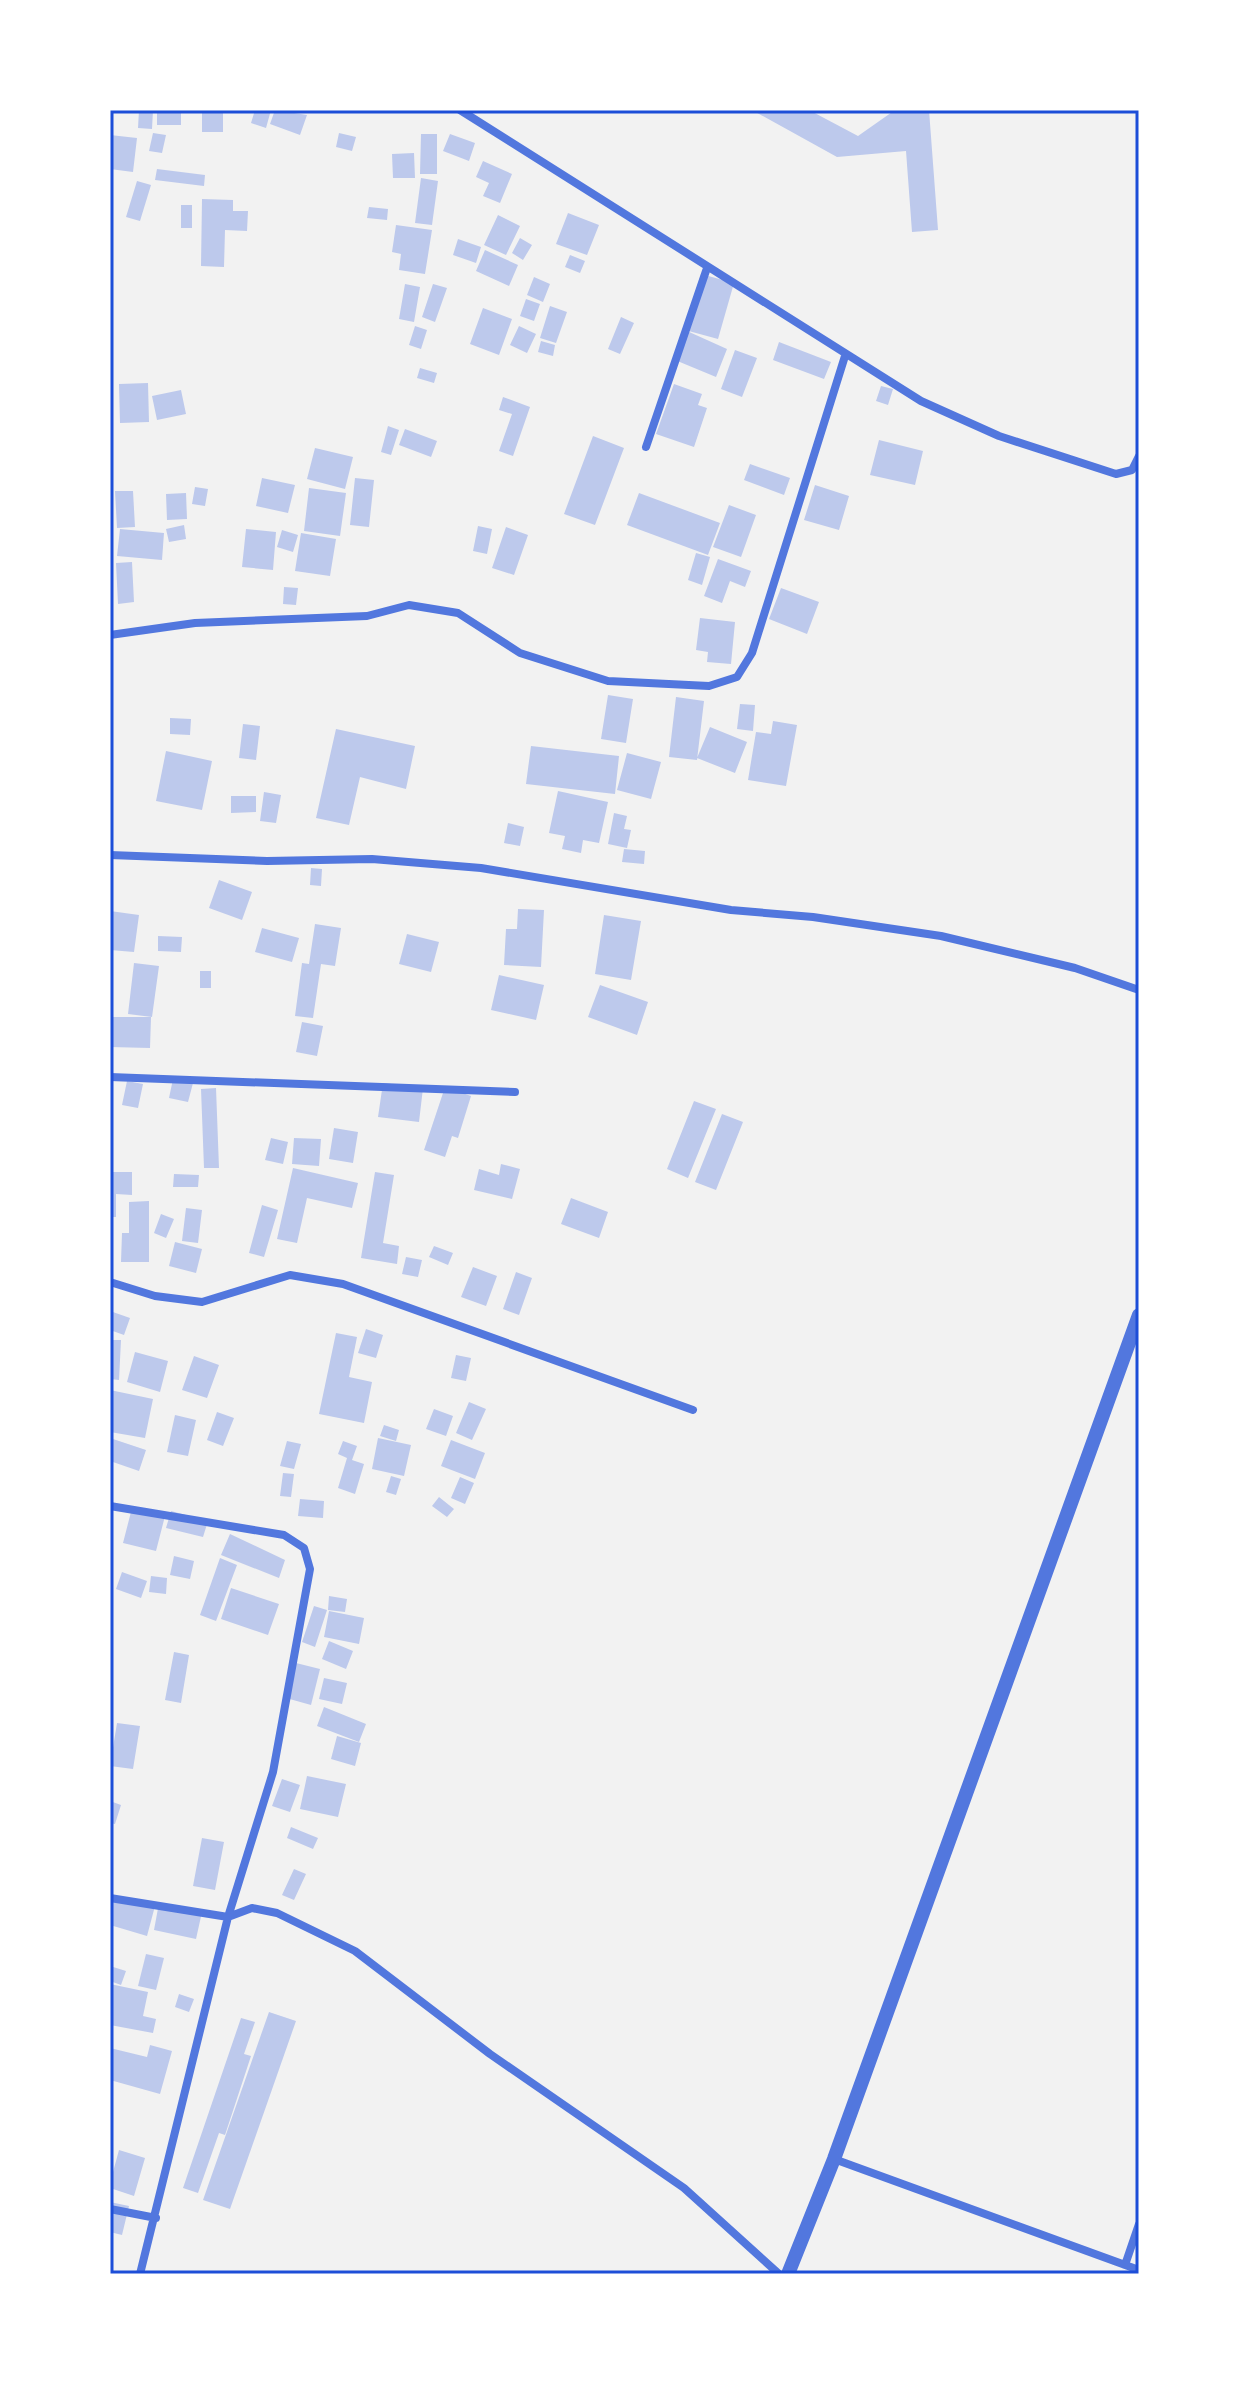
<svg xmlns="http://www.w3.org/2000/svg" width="1249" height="2384" viewBox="0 0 1249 2384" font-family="'Sofia Sans Condensed',sans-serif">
	<rect width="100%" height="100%" fill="#f2f2f2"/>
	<!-- building -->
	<path fill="#bdc9ec" d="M139,110H153L152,129L138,128Z
		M157,110H181V125H157Z
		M202,110H223V132H202Z
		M255,110H271L266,128L251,123Z
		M275,110L307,115L300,135L270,124Z
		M752,110H809L858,136L895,110H929L938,230L912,232L906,151L837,157Z
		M153,133L166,135L162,153L149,151Z
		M339,133L356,137L352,151L336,147Z
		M421,134H437V174H420Z
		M450,134L475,143L469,161L443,151Z
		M110,135L137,138L133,172L110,169Z
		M414,153L415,178H393L392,154Z
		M483,161L512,174L500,203L483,196L489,183L476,177Z
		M157,169L205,175L204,186L155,180Z
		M421,178L438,181L432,225L415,223Z
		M137,181L151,185L140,221L126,217Z
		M202,199L233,200V211H248L247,231L225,230L224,267L201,266Z
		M181,205H192V228H181Z
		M369,207L388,209L387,220L367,218Z
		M568,213L599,225L587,255L556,244Z
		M498,215L520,226L506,255L484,245Z
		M396,225L432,230L425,274L399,270L401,254L392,252Z
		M520,238L532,245L523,260L512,253Z
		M458,239L481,247L476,263L453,255Z
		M485,250L518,265L509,286L476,271Z
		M570,255L585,261L580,273L565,267Z
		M701,274L734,283L718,339L685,330Z
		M534,277L550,284L543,302L527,295Z
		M405,284L420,287L414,322L399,319Z
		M433,284L447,288L435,322L422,317Z
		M526,299L540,304L534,321L520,316Z
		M550,306L567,312L556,343L540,338Z
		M483,308L512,319L499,355L470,344Z
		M621,317L634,323L620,354L608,349Z
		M415,326L427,330L421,349L409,345Z
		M519,326L536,334L527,353L510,345Z
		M687,331L727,349L716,377L675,360Z
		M541,341L555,345L553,356L538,352Z
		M779,342L831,362L824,379L773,360Z
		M735,350L757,358L742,397L721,389Z
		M420,368L437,373L434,383L417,378Z
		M148,383L149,422L120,423L119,384Z
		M674,384L702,394L698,405L707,408L694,447L656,434Z
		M881,386L893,389L888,405L876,401Z
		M181,390L186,414L157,420L152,396Z
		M503,397L530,407L513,456L499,451L512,414L499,410Z
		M388,426L399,430L391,455L381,452Z
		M405,429L437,441L431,457L399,445Z
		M593,436L624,448L595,525L564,514Z
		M879,440L923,451L915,485L870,475Z
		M315,448L353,457L345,489L307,479Z
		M750,464L790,478L784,495L744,480Z
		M262,478L295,485L288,513L256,506Z
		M355,478L374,480L369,527L350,525Z
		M815,485L849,496L839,530L804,520Z
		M195,487L208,489L205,506L192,504Z
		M309,488L346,493L340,536L304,531Z
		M115,491H133L135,527L117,528Z
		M186,493L187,519L167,520L166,494Z
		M639,493L720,523L708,555L627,525Z
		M729,505L756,515L741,557L713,547Z
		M184,525L186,539L169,542L166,529Z
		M478,526L492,529L487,554L473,551Z
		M506,527L528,535L514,575L492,568Z
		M120,529L164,533L162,560L117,556Z
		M246,529L276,532L273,570L242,567Z
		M282,530L298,535L293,552L277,547Z
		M301,533L336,539L330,576L295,571Z
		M696,553L710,557L702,585L688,580Z
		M718,559L751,571L745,587L730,581L722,603L704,596Z
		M132,562L134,602L118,604L116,563Z
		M284,587L298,588L296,605L283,604Z
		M781,588L819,602L807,634L769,619Z
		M700,618L735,622L731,664L707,662L708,652L696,650Z
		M608,695L633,699L626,743L601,739Z
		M676,697L704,701L697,760L669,757Z
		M740,704L755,705L753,731L737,729Z
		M170,718L191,719L190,735L170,734Z
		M773,721L797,725L786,786L748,780L756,732L771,734Z
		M243,724L260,726L256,760L239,758Z
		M710,727L747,742L735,773L697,758Z
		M336,729L415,746L406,789L360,777L349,825L316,818Z
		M531,746L619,756L615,794L526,784Z
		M166,751L212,761L202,810L156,801Z
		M627,753L661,762L651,799L617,790Z
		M558,791L608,802L599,843L583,840L581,853L562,849L565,836L549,833Z
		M264,792L281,795L276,823L260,821Z
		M231,796H256V812L231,813Z
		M614,813L627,816L624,829L631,830L627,848L608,844Z
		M508,823L524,827L520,846L504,843Z
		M624,849L645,851L644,864L622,862Z
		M311,868L322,869L321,886L310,885Z
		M219,880L252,892L242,920L209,908Z
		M518,909L544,910L541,967L504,965L506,929H517Z
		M110,911L139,915L134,952L110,950Z
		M604,915L641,921L631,980L595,974Z
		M315,924L341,928L335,966L321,964L313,1018L295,1016L302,963L309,964Z
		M262,928L299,938L292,962L255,952Z
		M407,934L439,942L431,972L399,964Z
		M158,936L182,937L181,952L158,951Z
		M134,963L159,966L152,1017L128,1014Z
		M200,971H211V988H200Z
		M499,975L544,985L536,1020L491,1010Z
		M600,985L648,1002L637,1035L588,1017Z
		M110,1017H151L150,1048L110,1047Z
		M302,1022L323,1026L317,1056L296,1052Z
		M173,1079L193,1083L188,1102L169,1098Z
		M127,1081L143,1084L138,1108L122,1105Z
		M383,1083L423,1088L419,1122L378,1117Z
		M445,1087L471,1096L458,1138L452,1136L445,1157L424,1150Z
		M216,1088L219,1168H204L201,1089Z
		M694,1101L716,1109L688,1178L667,1169Z
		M722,1114L743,1122L716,1190L695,1182Z
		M334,1128L358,1132L353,1163L329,1159Z
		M271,1138L288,1142L283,1164L265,1160Z
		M294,1138L321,1139L319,1166L292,1164Z
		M501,1164L520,1169L512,1199L474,1190L479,1169L499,1175Z
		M293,1168L358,1183L352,1208L307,1198L297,1243L277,1239Z
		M110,1172H132V1195L116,1194V1217H110Z
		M375,1172L394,1175L383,1243L399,1246L397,1264L361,1258Z
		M174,1174L199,1175L198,1187H173Z
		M571,1198L608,1212L599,1238L561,1224Z
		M149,1201V1262H121L122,1233H129V1202Z
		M262,1205L278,1210L264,1257L249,1253Z
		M186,1208L202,1210L198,1243L182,1241Z
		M161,1214L174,1219L166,1238L154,1233Z
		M175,1242L202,1249L196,1273L169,1266Z
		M434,1246L453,1253L448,1265L429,1257Z
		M406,1257L422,1260L418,1277L402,1274Z
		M473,1267L497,1276L486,1306L461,1297Z
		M516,1272L532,1278L519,1315L503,1309Z
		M110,1311L130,1318L124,1335L110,1330Z
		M366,1329L383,1335L376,1358L358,1353Z
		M336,1333L357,1337L349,1377L372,1382L364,1423L319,1414Z
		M110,1340H121L119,1380L110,1379Z
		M135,1352L168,1361L160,1392L127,1382Z
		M456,1355L471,1358L466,1381L451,1378Z
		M194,1356L219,1365L207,1398L182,1390Z
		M110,1390L153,1399L145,1438L110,1432Z
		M469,1402L486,1409L472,1440L456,1433Z
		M434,1409L453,1416L446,1436L426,1429Z
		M217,1412L234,1418L223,1446L207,1440Z
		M175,1415L196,1420L188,1456L167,1452Z
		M384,1425L399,1430L396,1441L380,1436Z
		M110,1438L146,1450L139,1471L110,1461Z
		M378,1438L411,1445L404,1476L372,1469Z
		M451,1440L485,1453L475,1479L441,1466Z
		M287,1441L301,1444L294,1469L280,1466Z
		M343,1441L357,1446L352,1460L364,1464L355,1494L338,1488L347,1458L338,1454Z
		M283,1473L294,1474L291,1497L280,1496Z
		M391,1476L401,1479L396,1495L386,1492Z
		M460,1477L474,1483L465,1504L451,1498Z
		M439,1497L454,1509L447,1517L432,1506Z
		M300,1499L324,1501L323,1518L298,1516Z
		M132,1508L165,1516L156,1551L123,1543Z
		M171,1511L208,1521L203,1537L166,1528Z
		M230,1534L285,1560L279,1578L221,1555Z
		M174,1556L194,1561L190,1579L170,1575Z
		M220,1558L237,1565L216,1621L200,1615Z
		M122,1572L147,1581L141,1598L116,1589Z
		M151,1576L167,1578L166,1594L149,1592Z
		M231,1588L279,1604L268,1635L221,1619Z
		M329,1596L347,1599L345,1612L328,1610Z
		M314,1606L327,1610L315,1647L302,1642Z
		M329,1611L364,1618L359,1644L324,1637Z
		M329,1641L353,1651L346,1669L322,1659Z
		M174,1652L189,1655L181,1703L165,1700Z
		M296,1663L320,1669L311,1705L286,1698Z
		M324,1678L347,1683L342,1704L319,1699Z
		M324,1707L366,1724L359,1742L317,1726Z
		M117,1723L140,1726L133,1769L110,1766Z
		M337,1736L361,1743L355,1766L331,1759Z
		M307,1776L346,1784L338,1817L300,1809Z
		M282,1779L300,1785L290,1812L272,1806Z
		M110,1801L121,1805L115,1824L110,1823Z
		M291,1827L318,1838L313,1849L287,1838Z
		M202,1838L224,1842L215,1890L193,1886Z
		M294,1869L306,1874L294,1900L282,1895Z
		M110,1894L155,1906L147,1936L110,1925Z
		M159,1903L202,1912L196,1939L154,1930Z
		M146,1954L164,1958L156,1990L138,1986Z
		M110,1966L126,1971L121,1985L110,1981Z
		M110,1984L148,1992L143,2016L156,2019L153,2033L110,2025Z
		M179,1994L194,1999L189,2012L175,2007Z
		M269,2012L296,2021L230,2209L203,2200Z
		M241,2018L255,2022L244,2054L251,2056L225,2135L219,2133L198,2193L183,2188Z
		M150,2045L172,2051L160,2094L110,2080V2048L147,2057Z
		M119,2150L145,2158L134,2196L110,2188V2172H113Z
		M110,2202L129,2206L122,2235L110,2232Z"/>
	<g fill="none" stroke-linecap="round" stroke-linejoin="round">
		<!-- minor -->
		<path stroke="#5277de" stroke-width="8" d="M460,110L921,401L999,436L1116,474L1132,470L1139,456
			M646,447L707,268
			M110,635L195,623L367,616L409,605L458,613L520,653L608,681L709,686L737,677L752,653L845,356
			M110,855L267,861L372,859L481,868L731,910L813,917L941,936L1075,968L1139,990
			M110,1077L515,1092
			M110,1282L155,1296L202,1302L290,1275L343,1284L693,1410
			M110,1506L284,1535L304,1548L310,1569L273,1772L228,1917L140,2274
			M110,1898L228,1917L252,1908L277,1913L355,1951L490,2054L684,2188L779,2274
			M834,2159L1139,2270
			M110,2209L156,2218
			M1125,2265L1139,2224"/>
		<!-- tertiary -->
		<path stroke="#5277de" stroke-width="14" d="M788,2274L834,2159L1139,1315"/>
	</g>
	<!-- border -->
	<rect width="1249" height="2384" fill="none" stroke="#ffffff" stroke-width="224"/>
	<rect x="112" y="112" width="1025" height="2160" fill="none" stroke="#1d4ed8" stroke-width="3"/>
</svg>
